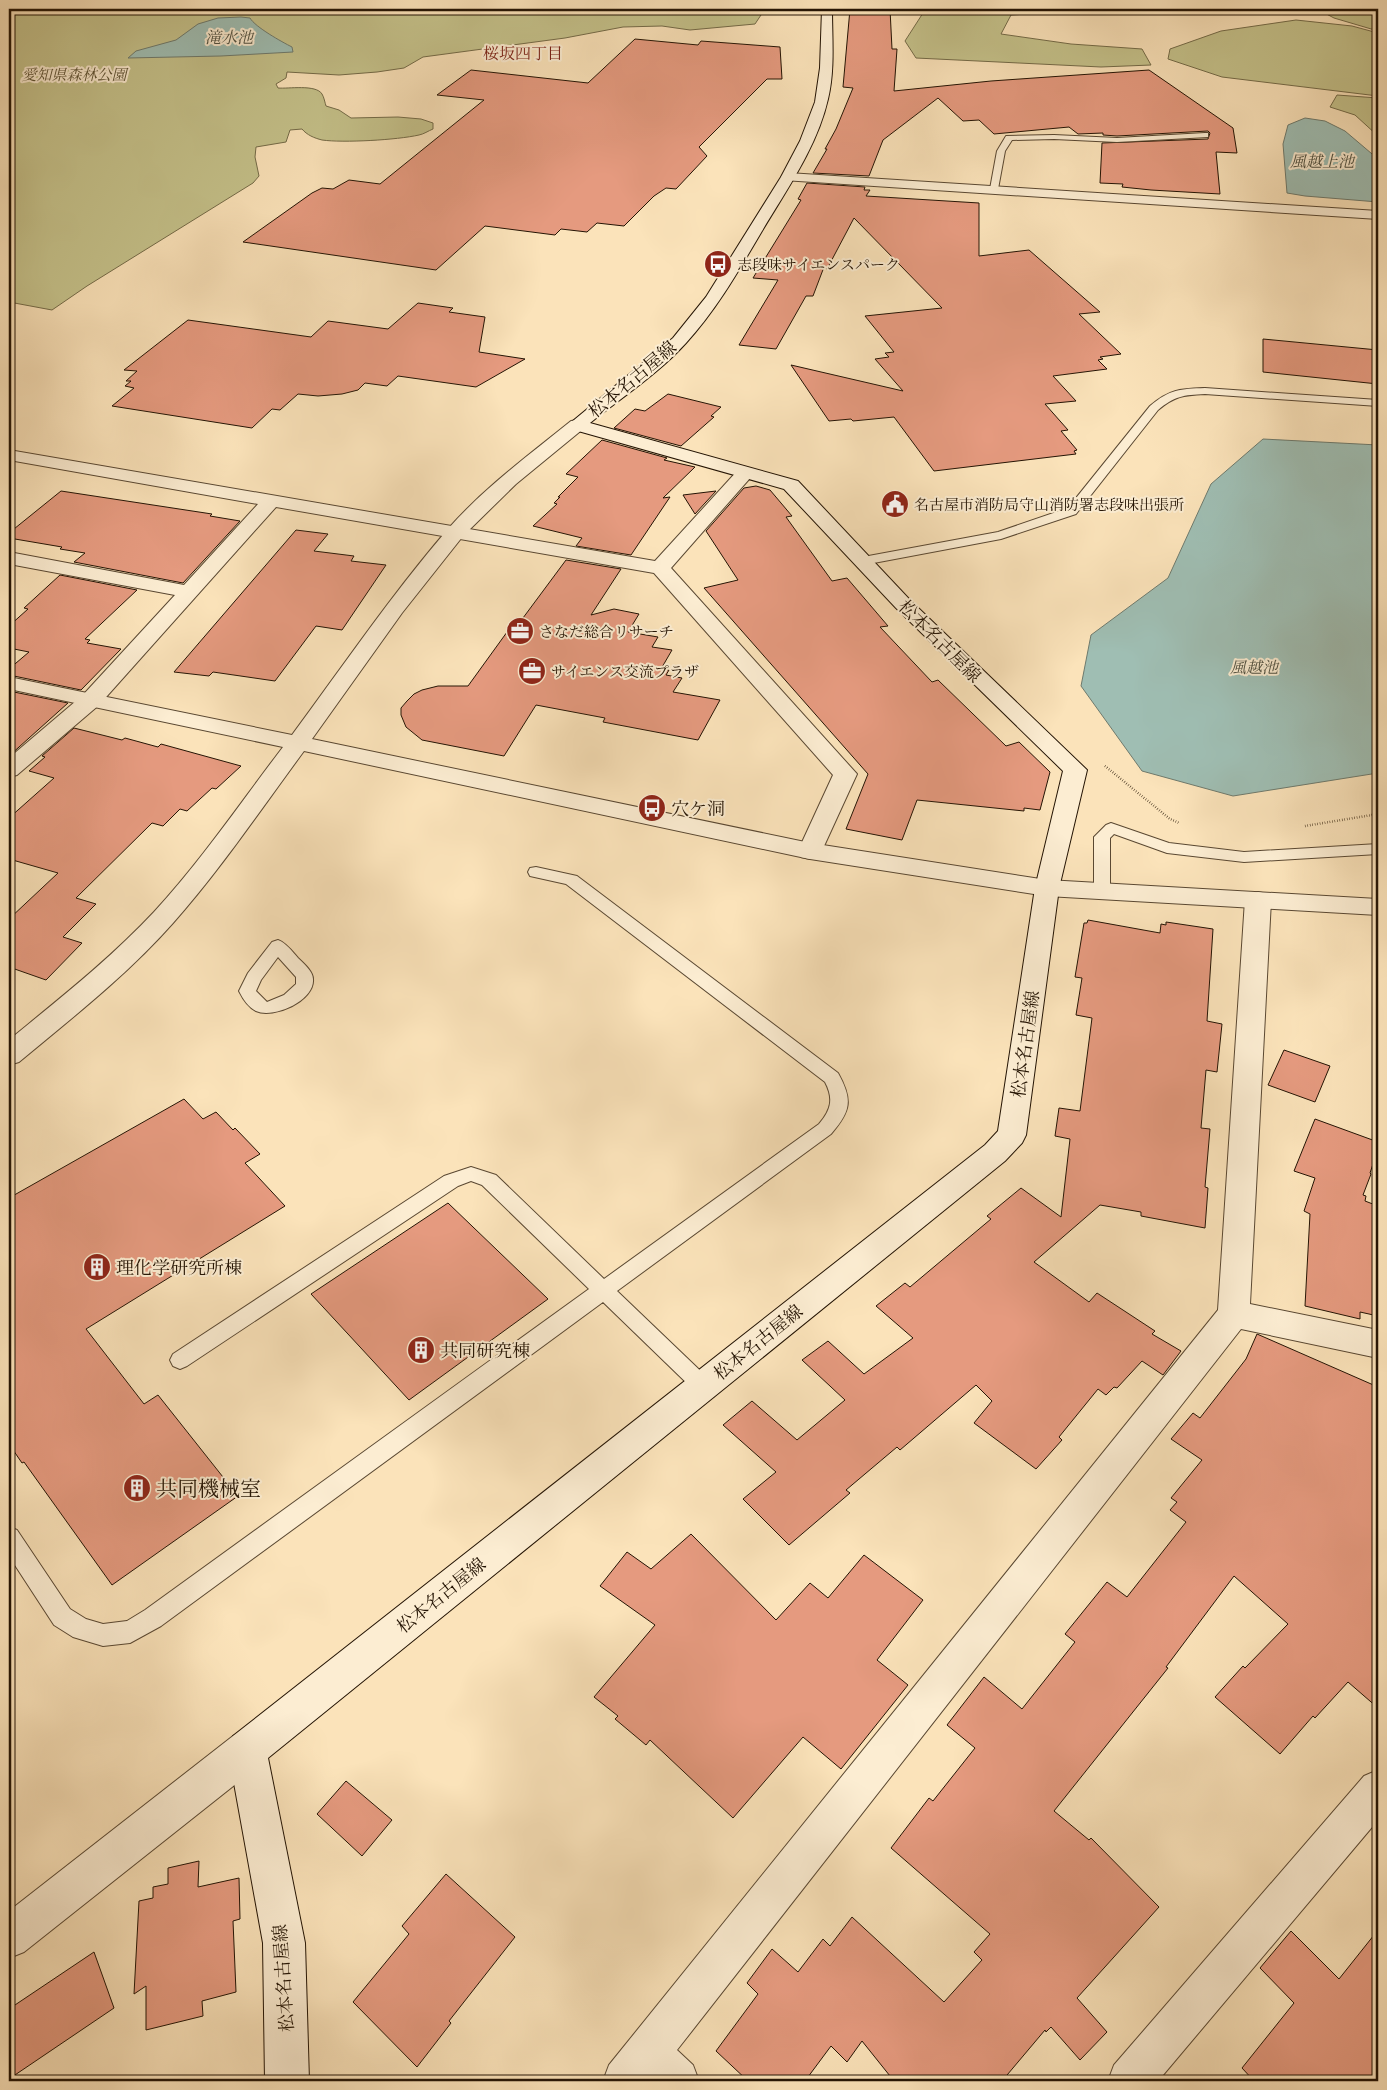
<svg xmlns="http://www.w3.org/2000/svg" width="1387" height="2090" viewBox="0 0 1387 2090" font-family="'Gentium Book Plus','Noto Serif JP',serif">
	<rect width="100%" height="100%" fill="#fbe3ba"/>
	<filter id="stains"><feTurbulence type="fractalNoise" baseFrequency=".004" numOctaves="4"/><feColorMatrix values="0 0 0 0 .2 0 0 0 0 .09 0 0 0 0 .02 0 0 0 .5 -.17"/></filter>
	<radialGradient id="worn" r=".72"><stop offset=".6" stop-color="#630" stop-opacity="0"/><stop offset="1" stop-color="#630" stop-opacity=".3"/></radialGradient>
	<!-- green -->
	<path fill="#c5c28b" stroke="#746b48" d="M9,9H765L755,24L690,30L662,26L623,27L565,38L423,57L404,68L377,72L339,75L287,72L286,78L276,84L278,88C288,89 316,84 322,94C324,97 325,103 326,106L339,110L351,118L398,117L421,119L433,123V129C428,131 424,134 419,135C397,140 343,143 322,140C314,138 307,135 302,129L290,130L286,142L256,147L255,157L259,176L253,183L87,286L52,310L9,302Z
		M932,9H1050L1046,13L1011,15L1001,34L1071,44L1142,49L1151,65L1101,67L916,58L905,41L923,13Z
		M1317,9H1369L1378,12V31L1334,18Z
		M1296,20L1352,26L1378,33V96L1222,77L1168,59L1170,49L1221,31Z
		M1337,95L1378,98V136L1355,115L1330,107Z"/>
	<!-- water -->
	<path fill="#9fbeb3" stroke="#6e7a6d" d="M241,17L250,18C255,27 282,42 292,47L293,52L221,56L128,58L136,51L176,40L198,24L218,18Z
		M1305,118L1325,121L1345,131L1378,159V202L1305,196L1287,193L1283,144L1288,125Z
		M1263,439L1378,445V773L1233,796L1142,771L1081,686L1091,635L1168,578L1211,484Z"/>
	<!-- building -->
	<path fill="#e59a7f" stroke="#241404" d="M850,9H890L892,49H897L894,91L991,81L1149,70L1233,128L1237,153L1216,152L1220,194L1151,190L1122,187L1123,184L1100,183L1102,143L1208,139L1210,133L1208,131L1117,136L1103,135V133L1078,134L1069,127L994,134L979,120L963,121L938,98L883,140L869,176L813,173L827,149H825L836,129L853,88L843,87Z
		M635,39L698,45L701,41L780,47L782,79H767L699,147L707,156L676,189L666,188L654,196L624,226L597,223L587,232L561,229L555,235L485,226L436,270L243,242L312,193L322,188L333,189L349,180L380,184L484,100L437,95L471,70L588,83Z
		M807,183L865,187L864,190H870L866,196L979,203V256L1029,250L1100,312L1079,314L1121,354L1100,357L1103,359L1098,360L1107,369L1053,376L1076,401L1045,404L1068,430L1061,431L1077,450L1074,451L1076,454L934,471L894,417L853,421L851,419L829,421L791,365L903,391L875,359L889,357L885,353L894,352L865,316L942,308L854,218L827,269L824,267L813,296H806L776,349L739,345L778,280L753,278L801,200L798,199Z
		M418,303L453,308L449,312L485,317L479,352L525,359L476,387L398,376L387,386L365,383L358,390L342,394L318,396L298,394L280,410L272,409L252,428L112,406L134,388L125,386L131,381H126L137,371L124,370L188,320L311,337L328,321L388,329Z
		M1263,339L1378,350V384L1263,372Z
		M668,394L721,407L711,416L714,417L681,446L614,428L635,409L645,411Z
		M602,440L667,458L664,460L695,467L663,498L670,497L631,555L576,546L582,538L533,526L557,504L554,503L560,497H558L578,477L566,474Z
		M756,486L770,490L792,516L786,517L832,581L847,578L888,626L880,627L932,682L938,680L1006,746L1019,742L1050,772L1040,810L1024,808V811L917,800L902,840L846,829L868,774L704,588L738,580L706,531L744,488Z
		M61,491L212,514L210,516L240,521L183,583L74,562L85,553L60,549L62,547L9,538V533Z
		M716,491L695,514L683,495Z
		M296,530L328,534L314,551L354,556L351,561L386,565L342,630L316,626L275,681L213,672L209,676L174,672Z
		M566,560L621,569L591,615L614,609L639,614L628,632L658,637L652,647L672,650L661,669L669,670L666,675L682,678L673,692L720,700L698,740L603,722L605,718L536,705L504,756L422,740L406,727L401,715V708L407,701L414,694L422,690L438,686H468L515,621L520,622Z
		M60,575L137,590L85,639L90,640L87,643L121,649L81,690L9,675V669L29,652L9,648V626L28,609L24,608Z
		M9,691L68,703L9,756Z
		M74,728L122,740L125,738L158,747L161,744L241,766L216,789L212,788L187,811L180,809L163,826L152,823L76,898L96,904L63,937L82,943L46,980L9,967V919L58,873L9,859V818L54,778L29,771L45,757L42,756Z
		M1088,920L1160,933L1161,924L1166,925V922L1213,929L1207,1021L1222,1024L1217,1072L1206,1070L1201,1128L1210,1129L1205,1187L1208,1188L1205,1228L1141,1216V1212L1100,1205L1034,1262L1089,1302L1097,1293L1155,1331L1152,1334L1181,1351L1163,1375L1142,1361L1117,1388L1114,1387L1106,1395L1098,1389L1059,1437L1062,1440L1036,1469L974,1423L992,1401L976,1385L900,1450L897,1447L846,1490L850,1493L789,1545L743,1499L776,1472L723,1425L752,1401L797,1440L845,1400L802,1360L828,1341L864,1374L913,1338L876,1306L905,1283L910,1287L991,1219L987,1216L1021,1188L1061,1217L1070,1139L1055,1136L1059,1108L1080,1111L1092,1018L1076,1015L1082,978L1075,977L1084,923H1087Z
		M1284,1050L1330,1066L1315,1102L1268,1085Z
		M184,1099L203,1119L216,1112L233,1130L235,1128L260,1154L245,1163L285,1206L86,1329L144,1404L158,1395L238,1496L112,1585L24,1462L22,1463L9,1444V1198Z
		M1315,1119L1378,1142V1149L1370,1173L1371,1174L1363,1195L1366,1196L1365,1201L1378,1206V1316L1360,1312V1319L1305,1306L1310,1214L1304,1211L1315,1178L1294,1171Z
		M448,1203L548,1299L409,1400L311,1294Z
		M1257,1334L1378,1387V1708L1348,1682L1315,1718L1313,1716L1280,1754L1215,1697L1243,1666L1245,1668L1288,1624L1234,1576L1166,1667L1168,1668L1054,1811L1089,1840L1091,1838L1159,1907L1077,1998L1107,2032L1080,2060L1051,2027L1046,2032L1045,2030L1002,2081H894L862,2041L847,2062L831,2046L805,2081H748L716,2051L758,1994L747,1983L772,1949L798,1972L823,1939L830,1946L852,1917L944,2002L982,1960L974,1952L990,1934L891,1848L929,1798L933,1801L975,1748L947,1725L984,1677L1022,1709L1075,1642L1065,1634L1107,1582L1127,1597L1186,1522L1170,1510L1177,1502L1171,1498L1202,1460L1171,1439L1193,1413L1200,1418L1246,1359Z
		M691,1534L776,1620L810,1583L828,1598L864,1555L923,1600L877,1660L908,1685L841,1769L803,1737L733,1818L650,1740L646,1745L615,1719L618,1716L594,1697L655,1625L600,1586L627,1552L651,1569Z
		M346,1781L392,1820L362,1856L317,1814Z
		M199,1861L198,1887L239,1878L240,1919L233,1921L236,1992L202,2001L203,2016L146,2030V1986L134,1994L139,1901L153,1898V1887L168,1884V1868Z
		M446,1874L515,1937L449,2021L451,2023L417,2067L353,2002L409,1934L402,1926Z
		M1378,1930V2081H1254L1242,2068L1294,2003L1260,1968L1291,1931L1339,1979Z
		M94,1952L114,2008L9,2079V2009Z"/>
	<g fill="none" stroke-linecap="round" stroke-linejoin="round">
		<!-- service casing -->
		<g stroke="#5a4832" stroke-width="2">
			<path id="service" d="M1205,133H1208V137L1117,142L1054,139L1012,140L1005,151L998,189L994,192L990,189L997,151L1006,136L1054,135L1117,138Z
				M1205,388L1378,400V406L1205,394C1183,395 1175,396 1158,410L1076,514L1001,539L863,565L857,561L863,557L998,532L1068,508L1150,406C1170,389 1180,389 1205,388Z
				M1111,823L1169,843L1244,852L1378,844V854L1244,862L1167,853L1114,834L1110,838V891L1108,895L1102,896L1096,895L1094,891V837L1106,825Z
				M536,867L577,876L838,1073C853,1100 851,1111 831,1134L617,1291L710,1380L713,1386L710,1392L703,1395L696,1392L603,1302L161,1626L130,1643L103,1646L73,1637L54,1625L9,1556V1527L17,1530L70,1609L86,1619L103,1624L127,1621L145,1610L589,1289L482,1185L471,1181L458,1186L187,1366L180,1369L173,1366L170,1360L173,1354L444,1176L471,1167L496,1175L604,1279L819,1124C831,1110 834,1099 825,1082L566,884L530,876L528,872L530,868Z
				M278,940C286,943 292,951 298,958C303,963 313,971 313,979C315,1001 273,1019 256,1011C248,1007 243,999 239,991L248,973L272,942ZM278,957L296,977V984L284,995L267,1002L256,991L261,980Z"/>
		</g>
		<!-- minor casing -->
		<g stroke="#5a4832" stroke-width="2">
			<path id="minor" d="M9,450L655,561L739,469L745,467L751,469L754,473L751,477L671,568L857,774L819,857L810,859L801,857L798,851L833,775L654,573L276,507L99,705L17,775L9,777V758L83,695L175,595L9,564V552L184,585L258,504L9,460Z
				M1258,892L1267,894L1271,900L1250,1304L1378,1330V1358L1241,1329L677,2050L693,2065L699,2081H603L609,2065L1218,1310L1245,900L1249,894Z
				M247,1731L261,1736L266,1750L261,1764L24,1952L9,1958V1911L233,1736Z
				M1378,1770V1820L1158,2081H1108L1114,2065L1364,1776Z"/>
		</g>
		<!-- tertiary casing -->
		<g stroke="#5a4832" stroke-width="2">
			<path id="tertiary" d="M788,173L1378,211V219L783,180L781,177Z
				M577,420L583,421L586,425L583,429L516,484L463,536L402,613L312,739L810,843L1047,880L1378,899V915L1047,896L810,859L304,751C261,809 221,869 173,923C127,975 72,1018 19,1062L9,1065V1040C59,999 110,959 154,912C202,860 241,802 283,747L9,689V677L292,735C343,666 392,594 448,529C484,488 529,455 571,421Z"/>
		</g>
		<!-- secondary casing -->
		<g stroke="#241404" stroke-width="2">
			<path id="secondary" d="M822,9H832C832,39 835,70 828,99C817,147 787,189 762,231C739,270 717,309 686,343C659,373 621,398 590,423L798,481L910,600L1087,770L1059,888L1026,1135L1022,1143L1005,1161L268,1758L305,1943L309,2081H265L263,1943L228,1750L233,1736L985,1145L998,1131L1035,888L1063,771L896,608L784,489L571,429L568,425L673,338L706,297L781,177L800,141L815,102L820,68Z"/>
		</g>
		<!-- path -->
		<path stroke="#241404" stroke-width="2.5" stroke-dasharray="0.5 2" stroke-linecap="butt" d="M1105,766L1170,819L1179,823
			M1305,826L1378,814"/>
		<!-- service -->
		<use href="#service" fill="#fcedd2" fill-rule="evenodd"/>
		<!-- minor -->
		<use href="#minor" fill="#fcedd2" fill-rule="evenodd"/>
		<!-- tertiary -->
		<use href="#tertiary" fill="#fcedd2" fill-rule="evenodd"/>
		<!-- secondary -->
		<use href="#secondary" fill="#fcedd2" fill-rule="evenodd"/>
	</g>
	<!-- icons -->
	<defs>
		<g id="bus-disc" transform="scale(1.4375)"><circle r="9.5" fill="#8f2418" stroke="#fcedd2"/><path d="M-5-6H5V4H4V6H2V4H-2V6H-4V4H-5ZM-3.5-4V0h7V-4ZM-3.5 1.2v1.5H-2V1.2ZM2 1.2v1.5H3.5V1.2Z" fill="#fff"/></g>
		<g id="civic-disc" transform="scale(1.4375)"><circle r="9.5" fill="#8f2418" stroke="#fcedd2"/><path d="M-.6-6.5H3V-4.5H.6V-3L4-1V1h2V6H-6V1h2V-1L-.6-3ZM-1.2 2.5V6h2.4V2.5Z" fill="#fff"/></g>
		<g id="office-disc" transform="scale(1.4375)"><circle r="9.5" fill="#8f2418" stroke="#fcedd2"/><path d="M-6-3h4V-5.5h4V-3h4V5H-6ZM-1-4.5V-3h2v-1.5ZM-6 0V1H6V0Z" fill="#fff"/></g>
		<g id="building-disc" transform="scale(1.4375)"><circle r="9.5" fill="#8f2418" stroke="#fcedd2"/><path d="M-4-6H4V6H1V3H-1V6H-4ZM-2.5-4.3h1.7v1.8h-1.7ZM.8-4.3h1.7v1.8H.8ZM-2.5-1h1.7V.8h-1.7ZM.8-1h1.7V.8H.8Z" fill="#fff"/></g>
	</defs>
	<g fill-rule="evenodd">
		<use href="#bus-disc" x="718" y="264"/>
		<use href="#civic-disc" x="895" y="504"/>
		<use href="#office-disc" x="520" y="631"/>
		<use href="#office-disc" x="532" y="671"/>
		<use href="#bus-disc" x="652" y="808"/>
		<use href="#building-disc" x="97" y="1267"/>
		<use href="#building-disc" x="421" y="1350"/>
		<use href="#building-disc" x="137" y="1488"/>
	</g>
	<g text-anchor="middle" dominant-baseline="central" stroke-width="4" stroke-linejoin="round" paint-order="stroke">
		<!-- far-park labels -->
		<g font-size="15" font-style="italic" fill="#5c5133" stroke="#fcedd2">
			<text x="74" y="74">愛知県森林公園</text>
		</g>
		<!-- far-poi labels -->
		<g font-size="15" fill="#241404" stroke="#fcedd2" text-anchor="start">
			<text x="737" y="264">志段味サイエンスパーク</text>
			<text x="914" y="504">名古屋市消防局守山消防署志段味出張所</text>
			<text x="539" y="631">さなだ総合リサーチ</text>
			<text x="551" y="671">サイエンス交流プラザ</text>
		</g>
		<!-- far-water labels -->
		<g font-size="16" font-style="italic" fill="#4f5041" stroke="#fcedd2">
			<text x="229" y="37">滝水池</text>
			<text x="1322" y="161">風越上池</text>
			<text x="1254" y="667">風越池</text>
		</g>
		<!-- far-neighbourhood labels -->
		<g font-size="16" fill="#7a1f14" stroke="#fcedd2">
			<text x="523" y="53">桜坂四丁目</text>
		</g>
		<!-- street labels -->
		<g font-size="18" fill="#241404" stroke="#fcedd2">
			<text transform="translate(632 379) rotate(-40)">松本名古屋線</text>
			<text transform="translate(940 641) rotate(45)">松本名古屋線</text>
			<text transform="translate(1025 1044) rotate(-82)">松本名古屋線</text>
			<text transform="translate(758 1342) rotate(-39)">松本名古屋線</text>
			<text transform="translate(441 1595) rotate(-39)">松本名古屋線</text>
			<text transform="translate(283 1978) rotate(-94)">松本名古屋線</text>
		</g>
		<!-- poi labels -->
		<g font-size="18" fill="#241404" stroke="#fcedd2" text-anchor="start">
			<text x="671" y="808">穴ケ洞</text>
			<text x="116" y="1267">理化学研究所棟</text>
			<text x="440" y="1350">共同研究棟</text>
		</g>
		<!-- near-poi labels -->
		<g font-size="21" fill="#241404" stroke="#fcedd2" text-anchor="start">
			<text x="156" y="1488">共同機械室</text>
		</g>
	</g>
	<!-- margin -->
	<rect width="1387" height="2090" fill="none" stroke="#fbe3ba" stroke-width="30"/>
	<rect x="10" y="10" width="1367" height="2070" fill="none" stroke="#241404" stroke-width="2.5"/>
	<rect x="15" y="15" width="1357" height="2060" fill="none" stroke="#241404"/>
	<rect width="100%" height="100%" filter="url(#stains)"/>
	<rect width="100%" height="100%" fill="url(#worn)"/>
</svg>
